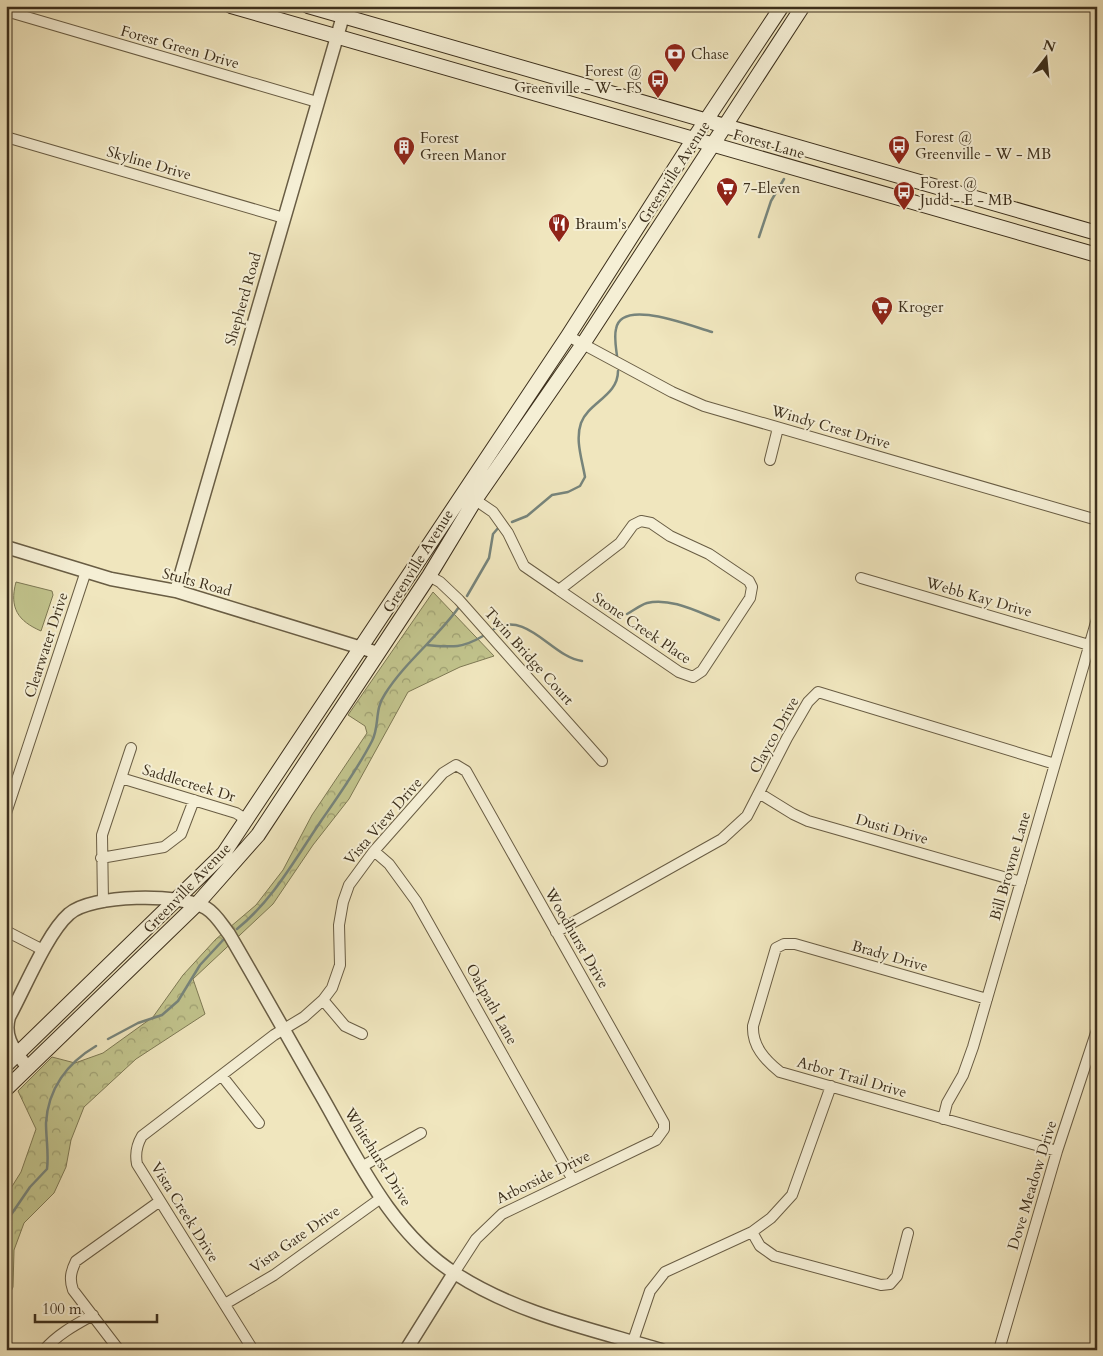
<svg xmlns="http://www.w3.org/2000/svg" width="1103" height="1356" viewBox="0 0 1103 1356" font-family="Cardo,serif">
	<defs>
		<pattern id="forest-crowns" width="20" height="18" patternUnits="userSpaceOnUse" patternTransform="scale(1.25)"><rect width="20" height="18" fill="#c1c38c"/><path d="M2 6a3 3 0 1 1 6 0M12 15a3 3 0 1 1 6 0" fill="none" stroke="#9e9f72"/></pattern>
	</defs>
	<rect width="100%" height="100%" fill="#f0e6be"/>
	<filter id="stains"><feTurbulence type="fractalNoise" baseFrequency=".004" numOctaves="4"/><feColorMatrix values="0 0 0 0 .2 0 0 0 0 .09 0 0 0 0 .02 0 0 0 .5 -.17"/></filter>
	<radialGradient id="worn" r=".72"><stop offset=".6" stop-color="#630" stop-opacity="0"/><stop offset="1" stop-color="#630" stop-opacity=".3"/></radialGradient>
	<!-- forest -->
	<path fill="url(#forest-crowns)" stroke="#7e7954" d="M433,592L494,656L460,667L408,692L349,799L313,845L273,904L193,979L205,1014L136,1059L84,1107L71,1140L66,1167L54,1193L24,1223L14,1250L13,1287L6,1302V1196L21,1172L36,1129L18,1091L52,1057L75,1063L103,1053L153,1017L183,975L216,939L256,905L283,870L312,815L367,733L365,726L348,715Z"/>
	<!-- garden -->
	<path fill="#c1c38c" stroke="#7e7954" d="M16,582L52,591L53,595L41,631C18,621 9,608 16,582Z"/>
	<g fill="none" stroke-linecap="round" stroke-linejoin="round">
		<!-- stream -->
		<path stroke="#77847b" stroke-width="2.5" d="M759,237L771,201L784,179
			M617,356C616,348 614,337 616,329C621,297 693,327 712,332
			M512,522L527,516L552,495L568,492L580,486L585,477C582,459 575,440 581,423C589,402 618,396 618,371
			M467,596L489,558L493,534L499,527
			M627,614C633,611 640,605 647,603C670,597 698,612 719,620
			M494,629C527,610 552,657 582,661
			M427,645C451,647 461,649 483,636
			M237,929C273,900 295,859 321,821C339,795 357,770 372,741C380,725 374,710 385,694C405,662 437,638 459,607
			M108,1039L138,1023L162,1015L178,1001L200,965L225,938
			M6,1222L30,1187L47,1169C49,1154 46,1139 46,1123C48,1089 67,1063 96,1046"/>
		<!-- minor casing -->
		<g stroke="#695d44" stroke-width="12">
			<path id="minor" d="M6,11L317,102
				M6,137L284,218
				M568,336L672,392L704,406L1097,520
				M770,460L778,428
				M471,497L493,512L508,533L524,566L559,590
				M641,521L651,523L670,536L709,554L749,581L752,587L750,598L702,671L693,677L679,672L559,590L620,543L633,525Z
				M429,576L440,582L459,600L602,761
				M861,578L1089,645
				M121,778L236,813L247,820
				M759,793L793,814L808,821L1021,882
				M6,813L86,571
				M374,851L389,864L416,901L573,1180
				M101,858L164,847L181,834L194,800
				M103,902L102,835L131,748
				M6,931L43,950
				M556,932L722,839L747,816L787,738L808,702L818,692L1055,764
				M987,999L795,944H784L776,948L753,1026C752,1046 765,1060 780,1072L1057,1151
				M323,1000L345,1026L362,1034
				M222,1076L259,1123
				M943,1119L947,1103L963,1075L973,1047L1097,619
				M363,1166L421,1133
				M752,1232L760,1246L774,1256L881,1285L890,1284L897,1276L908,1233
				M225,1304L274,1275L381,1198
				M633,1341L650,1291L665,1272L752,1232L771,1218L792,1195L831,1086
				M44,1350C58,1334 75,1325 93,1315
				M119,1350L73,1290C69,1279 71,1271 76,1261L160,1201
				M253,1350L137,1164C135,1154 136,1146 142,1136L274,1035L304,1017L323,1000L332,988L340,965L339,925L343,902L349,885L374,851L443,773L456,765L466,771L664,1123V1129L656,1140L502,1214L476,1239L454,1273
				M999,1350L1057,1151L1097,1030"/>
		</g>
		<!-- tertiary casing -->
		<g stroke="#695d44" stroke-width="15">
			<path id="tertiary" d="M6,547L111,579L176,591L378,653
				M176,591L343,16
				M27,1067C15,1050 3,1038 9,1017C24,990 47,933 69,914C91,894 181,893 206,908C216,914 222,925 229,934C260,987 290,1041 321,1095C357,1158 392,1234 456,1274C518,1314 591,1329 661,1350
				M406,1350L454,1273"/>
		</g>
		<!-- secondary casing -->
		<g stroke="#3c2f1c" stroke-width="16">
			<path id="secondary" d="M231,6L1097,255
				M308,6L1097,233
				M6,1065L224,853L568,336L693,140L782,6
				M6,1089L197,904L258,835L429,576L475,500L583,344L803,6"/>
		</g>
		<!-- minor -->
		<use href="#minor" stroke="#f5efd5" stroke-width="10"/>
		<!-- tertiary -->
		<use href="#tertiary" stroke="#f5efd5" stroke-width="12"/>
		<!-- secondary -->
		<use href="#secondary" stroke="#f5efd5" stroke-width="14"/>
	</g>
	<!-- icons -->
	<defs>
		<g id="bank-pin" transform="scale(1.125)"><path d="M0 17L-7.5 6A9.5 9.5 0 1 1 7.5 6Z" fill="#8f2418" stroke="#f5efd5"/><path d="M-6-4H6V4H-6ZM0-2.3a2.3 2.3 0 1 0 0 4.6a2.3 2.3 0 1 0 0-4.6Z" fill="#fff"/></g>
		<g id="bus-pin" transform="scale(1.125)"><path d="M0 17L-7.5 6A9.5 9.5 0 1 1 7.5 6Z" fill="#8f2418" stroke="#f5efd5"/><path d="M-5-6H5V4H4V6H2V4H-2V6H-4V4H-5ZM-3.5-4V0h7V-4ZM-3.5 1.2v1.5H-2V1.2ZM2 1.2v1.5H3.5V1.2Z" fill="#fff"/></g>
		<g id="building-pin" transform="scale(1.125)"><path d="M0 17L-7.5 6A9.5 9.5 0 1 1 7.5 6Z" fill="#8f2418" stroke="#f5efd5"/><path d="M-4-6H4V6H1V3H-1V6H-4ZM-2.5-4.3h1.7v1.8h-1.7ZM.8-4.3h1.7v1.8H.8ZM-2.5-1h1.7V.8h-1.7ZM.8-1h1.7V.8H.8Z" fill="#fff"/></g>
		<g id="supermarket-pin" transform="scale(1.125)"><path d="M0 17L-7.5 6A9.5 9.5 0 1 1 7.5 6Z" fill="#8f2418" stroke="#f5efd5"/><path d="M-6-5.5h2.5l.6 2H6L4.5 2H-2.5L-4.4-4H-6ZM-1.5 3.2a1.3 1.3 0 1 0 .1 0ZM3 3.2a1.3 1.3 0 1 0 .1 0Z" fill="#fff"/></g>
		<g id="restaurant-pin" transform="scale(1.125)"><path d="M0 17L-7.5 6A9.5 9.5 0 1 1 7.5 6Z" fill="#8f2418" stroke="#f5efd5"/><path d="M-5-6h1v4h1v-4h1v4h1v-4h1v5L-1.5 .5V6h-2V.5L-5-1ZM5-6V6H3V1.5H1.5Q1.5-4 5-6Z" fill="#fff"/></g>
	</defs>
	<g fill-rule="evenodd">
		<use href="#bank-pin" x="675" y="54"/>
		<use href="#bus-pin" x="658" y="80"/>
		<use href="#bus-pin" x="899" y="146"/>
		<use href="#building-pin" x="404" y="147"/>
		<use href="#supermarket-pin" x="727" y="188"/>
		<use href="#bus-pin" x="904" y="192"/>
		<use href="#restaurant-pin" x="559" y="224"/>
		<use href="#supermarket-pin" x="882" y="307"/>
	</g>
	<g text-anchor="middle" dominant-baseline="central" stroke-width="4" stroke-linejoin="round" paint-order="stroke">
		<!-- street labels -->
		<g font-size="15" fill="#3c2f1c" stroke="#f5efd5">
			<text transform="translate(180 47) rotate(16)">Forest Green Drive</text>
			<text transform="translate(769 144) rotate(16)">Forest Lane</text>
			<text transform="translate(149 163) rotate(16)">Skyline Drive</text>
			<text transform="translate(674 172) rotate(-57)">Greenville Avenue</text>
			<text transform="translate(243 299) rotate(-74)">Shepherd Road</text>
			<text transform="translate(831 427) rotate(16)">Windy Crest Drive</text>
			<text transform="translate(418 561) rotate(-58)">Greenville Avenue</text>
			<text transform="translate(197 582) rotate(15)">Stults Road</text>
			<text transform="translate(979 597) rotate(16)">Webb Kay Drive</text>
			<text transform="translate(642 628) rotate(34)">Stone Creek Place</text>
			<text transform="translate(46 645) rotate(-72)">Clearwater Drive</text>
			<text transform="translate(529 656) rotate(48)">Twin Bridge Court</text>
			<text transform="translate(774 735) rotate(-61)">Clayco Drive</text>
			<text transform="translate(189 783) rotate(17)">Saddlecreek Dr</text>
			<text transform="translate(383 821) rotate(-49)">Vista View Drive</text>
			<text transform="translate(892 829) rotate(16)">Dusti Drive</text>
			<text transform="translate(1010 866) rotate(-74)">Bill Browne Lane</text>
			<text transform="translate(187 888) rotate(-46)">Greenville Avenue</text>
			<text transform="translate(577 938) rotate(60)">Woodhurst Drive</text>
			<text transform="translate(890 956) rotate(16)">Brady Drive</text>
			<text transform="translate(492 1004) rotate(61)">Oakpath Lane</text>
			<text transform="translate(852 1077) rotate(16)">Arbor Trail Drive</text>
			<text transform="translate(378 1157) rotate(58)">Whitehurst Drive</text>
			<text transform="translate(543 1177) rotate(-26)">Arborside Drive</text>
			<text transform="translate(1032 1185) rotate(-73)">Dove Meadow Drive</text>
			<text transform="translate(185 1212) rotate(58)">Vista Creek Drive</text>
			<text transform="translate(295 1239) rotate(-35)">Vista Gate Drive</text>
		</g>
		<!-- poi labels -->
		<g font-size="15" fill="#3c2f1c" stroke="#f5efd5" text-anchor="start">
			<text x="691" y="54">Chase</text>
			<text x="642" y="71" text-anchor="end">Forest @<tspan x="642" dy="17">Greenville - W - FS</tspan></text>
			<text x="915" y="137">Forest @<tspan x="915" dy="17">Greenville - W - MB</tspan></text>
			<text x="420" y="138">Forest<tspan x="420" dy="17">Green Manor</tspan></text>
			<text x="920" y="183">Forest @<tspan x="920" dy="17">Judd - E - MB</tspan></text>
			<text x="743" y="188">7-Eleven</text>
			<text x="575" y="224">Braum's</text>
			<text x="898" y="307">Kroger</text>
		</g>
	</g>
	<!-- margin -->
	<rect width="1103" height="1356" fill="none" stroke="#f0e6be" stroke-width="25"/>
	<rect x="8" y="8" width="1088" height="1341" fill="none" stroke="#3c2f1c" stroke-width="2.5"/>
	<rect x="12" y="12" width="1078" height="1331" fill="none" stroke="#3c2f1c"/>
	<!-- north arrow -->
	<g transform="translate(1046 58) rotate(16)" stroke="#f5efd5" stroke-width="4" paint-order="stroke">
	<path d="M0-4L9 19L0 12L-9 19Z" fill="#3c2f1c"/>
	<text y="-8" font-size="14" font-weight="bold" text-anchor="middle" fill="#3c2f1c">N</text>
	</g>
	<!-- scale -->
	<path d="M35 1314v8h122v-8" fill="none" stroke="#3c2f1c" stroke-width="2.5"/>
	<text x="42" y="1314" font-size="15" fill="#3c2f1c" stroke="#f5efd5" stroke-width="4" paint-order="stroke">100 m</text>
	<rect width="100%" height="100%" filter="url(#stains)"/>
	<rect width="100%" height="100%" fill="url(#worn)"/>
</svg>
